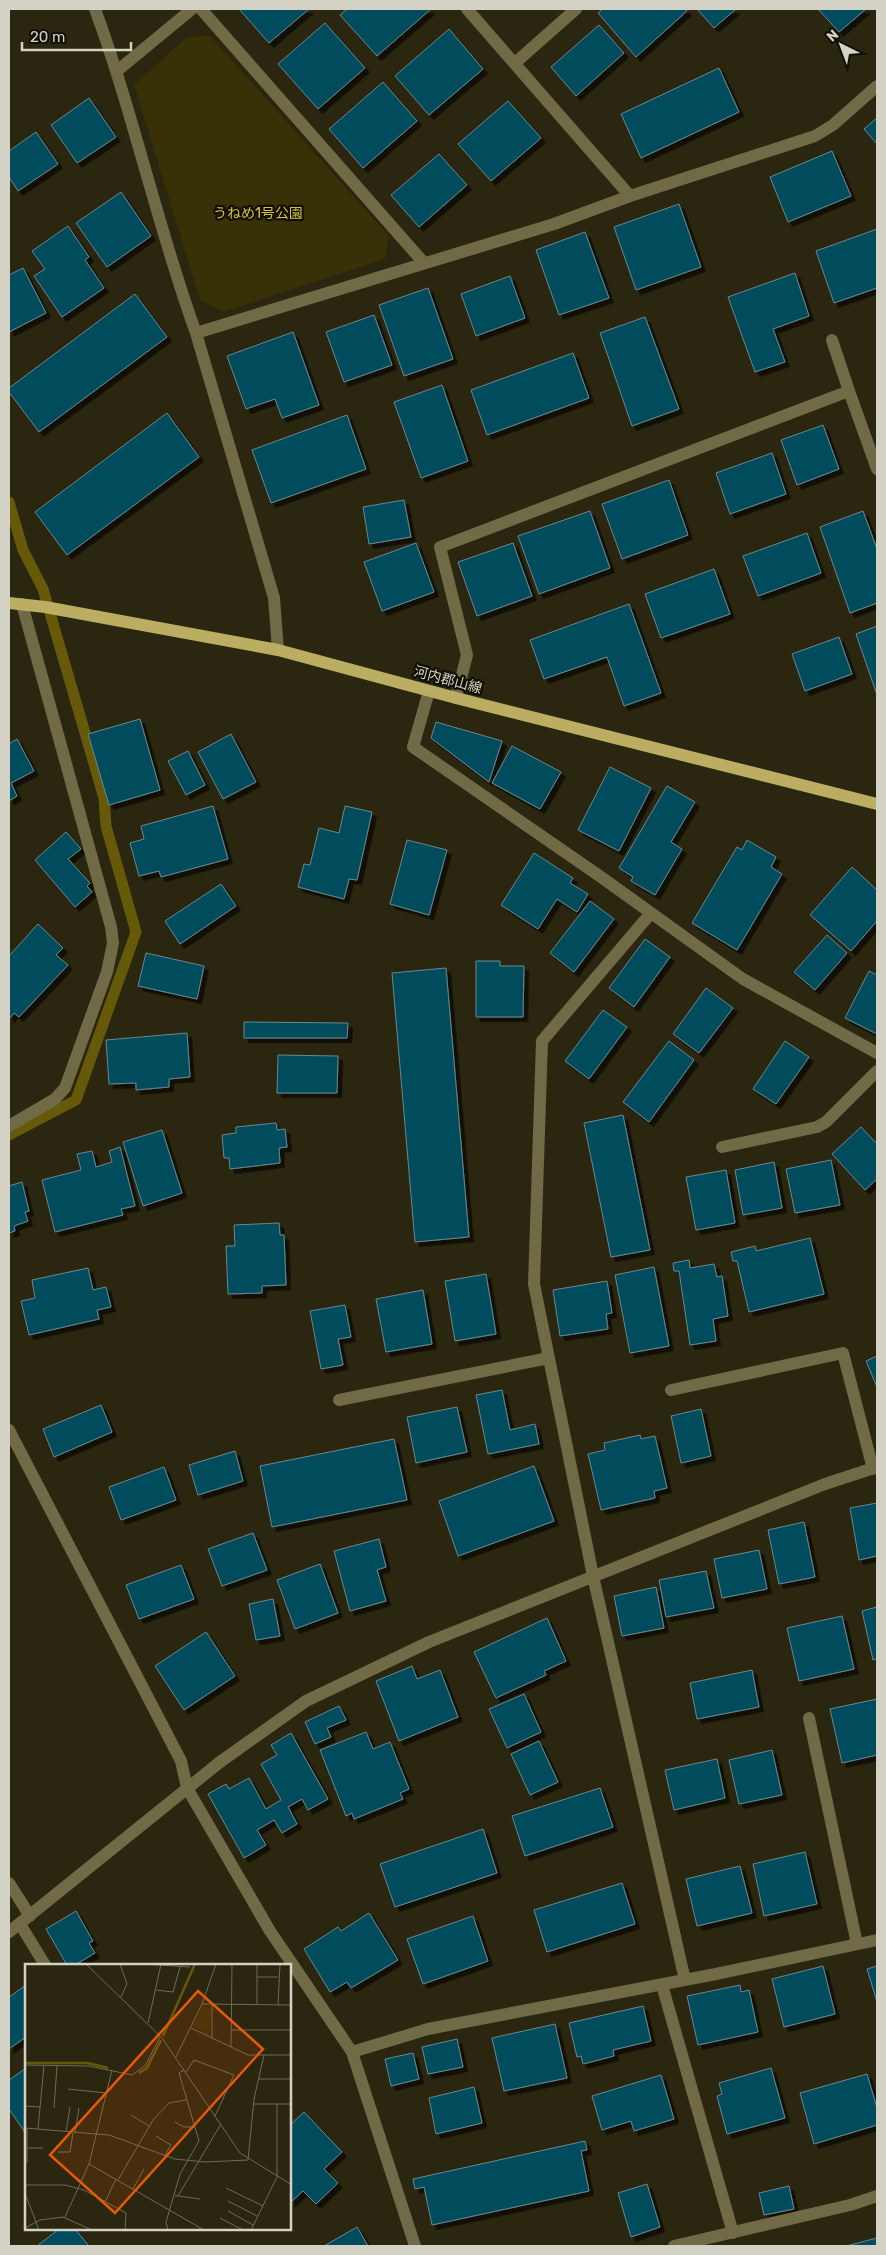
<svg xmlns="http://www.w3.org/2000/svg" width="886" height="2255" viewBox="0 0 886 2255" font-family="Rubik,'Noto Sans JP',sans-serif">
	<defs>
		<filter id="shadow"><feDropShadow dx="4.5" dy="4.5" stdDeviation="0" flood-color="#0009"/></filter>
	</defs>
	<rect width="100%" height="100%" fill="#2a260f"/>
	<!-- green -->
	<path fill="#383006" d="M210,36L389,236L385,259L223,312L200,300L134,85L187,37Z"/>
	<g fill="none" stroke-linecap="round" stroke-linejoin="round">
		<!-- stream -->
		<path stroke="#66590a" stroke-width="11" d="M9,502L23,550L43,589L104,798L106,826L136,932L76,1100L9,1135"/>
	</g>
	<!-- building -->
	<path fill="#024c5c" stroke="#698892" filter="url(#shadow)" d="M239,9H309L269,43Z
		M347,9H431L377,56L340,15Z
		M603,9H685L687,11L636,57L598,13Z
		M697,9H736L714,28Z
		M818,9H866L839,32Z
		M325,23L365,68L318,109L278,64Z
		M599,25L624,53L576,96L551,67Z
		M449,29L483,69L429,115L395,76Z
		M719,68L739,112L641,158L621,114Z
		M383,82L417,121L363,168L329,129Z
		M89,98L116,137L77,163L51,125Z
		M508,101L541,138L491,181L458,144Z
		M877,118V144L864,129Z
		M36,132L58,164L18,191L9,177V151Z
		M832,151L851,196L788,222L770,177Z
		M439,154L467,185L419,227L391,195Z
		M121,192L151,236L107,267L76,223Z
		M679,204L701,267L636,290L614,227Z
		M68,226L89,257L85,260L104,288L62,317L34,276L45,269L32,251Z
		M877,229V288L834,303L816,251Z
		M585,232L609,298L559,315L536,250Z
		M23,268L46,313L9,332V275Z
		M795,273L809,316L773,329L785,362L755,372L728,297Z
		M510,276L525,318L476,336L461,294Z
		M428,288L453,359L404,376L379,305Z
		M135,294L167,337L39,432L9,392V388Z
		M374,315L392,365L344,382L326,332Z
		M645,317L679,409L632,426L600,333Z
		M293,332L319,405L282,418L275,399L246,409L227,356Z
		M573,353L589,398L487,435L471,390Z
		M442,385L468,461L421,478L394,402Z
		M167,413L199,457L67,555L35,512Z
		M347,415L366,469L271,503L252,450Z
		M823,425L839,469L797,485L781,440Z
		M772,453L786,494L730,514L716,473Z
		M669,480L688,535L622,559L602,504Z
		M404,500L411,537L369,544L363,507Z
		M590,511L610,568L539,594L518,536Z
		M863,511L877,549V603L850,613L820,527Z
		M807,533L821,573L758,596L743,556Z
		M416,543L434,592L382,611L364,562Z
		M513,543L532,596L477,616L458,562Z
		M714,569L730,614L661,638L645,594Z
		M629,604L661,693L624,706L607,657L544,679L530,640Z
		M877,626V695L856,634Z
		M839,637L852,674L805,691L792,654Z
		M140,719L160,790L109,805L88,734Z
		M436,722L502,741L489,782L431,738Z
		M231,734L256,782L223,799L198,752Z
		M17,739L34,771L11,783L17,796L9,801V744Z
		M512,746L561,772L540,809L492,783Z
		M188,751L205,785L186,795L168,761Z
		M610,767L651,788L619,851L578,830Z
		M667,786L695,802L671,842L682,849L655,895L631,881L633,877L619,868Z
		M213,806L228,859L161,877L159,871L139,876L130,843L144,839L141,826Z
		M345,806L372,812L357,880L349,879L344,899L298,887L304,864L310,865L319,828L339,833Z
		M66,832L81,849L68,859L90,883L87,886L92,892L75,907L35,860Z
		M407,840L447,850L429,915L390,904Z
		M747,840L776,857L771,867L782,874L737,950L692,923L737,847L742,850Z
		M534,853L573,878L570,883L588,894L577,912L557,899L538,929L501,905Z
		M852,867L877,890V921L851,951L810,915Z
		M221,884L236,906L180,944L165,921Z
		M590,901L614,919L574,972L550,953Z
		M38,924L63,948L56,955L68,965L19,1017L14,1013L9,1019V956Z
		M827,935L847,953L815,990L794,972Z
		M645,939L670,957L634,1007L609,988Z
		M146,953L204,966L197,999L138,986Z
		M476,961H500V966H524L523,1017H476Z
		M446,968L469,1237L415,1242L392,973Z
		M869,971L877,975V1034L845,1018Z
		M706,988L733,1008L699,1053L673,1034Z
		M603,1010L627,1027L589,1079L565,1061Z
		M244,1022L348,1023L347,1038H244Z
		M187,1033L190,1077L169,1079V1087L136,1090V1083L109,1084L106,1040Z
		M669,1041L694,1060L649,1122L623,1102Z
		M785,1041L809,1057L776,1104L753,1089Z
		M278,1055L338,1056L337,1093H277Z
		M623,1115L650,1250L611,1257L584,1123Z
		M276,1123L277,1130L285,1129L287,1147L279,1148L280,1163L230,1169L229,1158H224L222,1135L236,1133V1127Z
		M861,1127L877,1144V1179L865,1190L832,1154Z
		M162,1130L182,1193L143,1206L123,1142Z
		M120,1147L135,1206L121,1209L123,1215L55,1232L42,1180L81,1170L77,1154L92,1151L96,1167L112,1162L109,1151Z
		M831,1160L840,1205L795,1213L786,1169Z
		M774,1162L782,1208L743,1215L735,1170Z
		M726,1170L735,1223L696,1230L686,1177Z
		M22,1182L29,1211L25,1212L28,1221L14,1226L15,1231L9,1233V1186Z
		M279,1223L280,1235H284L286,1285L262,1286V1293L228,1294L226,1246H235L234,1225Z
		M810,1238L824,1294L749,1312L737,1261H733L731,1252L755,1246L756,1251Z
		M689,1260L690,1268L714,1264L717,1277L722,1276L728,1316L713,1319L716,1341L690,1345L679,1271H674L673,1263Z
		M654,1267L669,1346L630,1353L615,1275Z
		M88,1268L93,1290L106,1287L111,1307L97,1310L99,1319L29,1335L21,1301L35,1298L32,1280Z
		M486,1274L496,1334L455,1341L445,1281Z
		M607,1281L612,1313L606,1314L608,1329L560,1336L553,1290Z
		M423,1290L432,1344L386,1352L376,1299Z
		M345,1305L351,1337L338,1339L343,1365L321,1369L310,1311Z
		M877,1356V1387L866,1361Z
		M502,1390L510,1430L535,1424L539,1444L488,1454L476,1395Z
		M101,1405L112,1432L54,1457L43,1429Z
		M457,1407L467,1452L416,1463L407,1417Z
		M701,1409L711,1456L681,1463L671,1416Z
		M640,1435L641,1439L655,1436L667,1488L654,1491L655,1498L601,1510L588,1454L605,1450L604,1443Z
		M394,1439L407,1500L272,1527L260,1466Z
		M235,1451L243,1481L198,1495L189,1465Z
		M534,1466L554,1521L458,1556L439,1501Z
		M164,1467L176,1500L121,1520L109,1487Z
		M877,1503V1556L859,1560L850,1508Z
		M804,1522L815,1577L779,1584L768,1530Z
		M253,1533L267,1570L222,1586L208,1549Z
		M379,1539L386,1567L377,1570L386,1601L350,1611L334,1551Z
		M759,1550L767,1589L722,1598L714,1559Z
		M320,1564L338,1613L295,1629L277,1580Z
		M181,1565L194,1599L139,1619L126,1585Z
		M706,1571L714,1608L666,1617L659,1580Z
		M656,1587L664,1628L622,1636L614,1596Z
		M273,1599L280,1636L256,1640L249,1604Z
		M877,1607V1659L873,1660L862,1611Z
		M842,1616L854,1669L799,1681L787,1628Z
		M547,1618L566,1661L544,1671L546,1675L496,1698L474,1652Z
		M206,1632L235,1676L184,1710L155,1666Z
		M412,1666L417,1679L440,1670L458,1717L399,1741L376,1681Z
		M752,1670L759,1707L697,1719L690,1683Z
		M524,1694L541,1732L507,1748L489,1709Z
		M877,1699V1755L842,1763L830,1709Z
		M339,1706L346,1720L327,1728L331,1737L315,1744L305,1722Z
		M366,1732L373,1749L390,1742L409,1789L400,1793L403,1799L354,1819L352,1813L346,1816L320,1750Z
		M291,1733L328,1799L308,1810L302,1799L288,1807L297,1824L282,1833L274,1820L257,1830L266,1845L244,1858L208,1794L226,1784L229,1789L249,1778L266,1809L281,1800L261,1764L277,1755L271,1745Z
		M539,1741L558,1782L530,1795L511,1754Z
		M772,1750L782,1795L739,1804L729,1760Z
		M717,1759L725,1798L674,1810L665,1770Z
		M600,1788L613,1827L525,1856L512,1816Z
		M483,1829L497,1873L395,1907L380,1864Z
		M805,1852L817,1904L764,1916L753,1864Z
		M740,1866L752,1913L697,1926L686,1879Z
		M622,1883L635,1924L547,1952L534,1910Z
		M76,1911L93,1941L89,1943L95,1953L75,1965H67L46,1929Z
		M369,1913L398,1960L351,1988L347,1982L330,1992L304,1949L338,1927L341,1931Z
		M473,1916L488,1961L423,1984L407,1939Z
		M823,1966L835,2014L784,2027L772,1979Z
		M877,1966V2002L867,1969Z
		M26,1985V2037L9,2049V1997Z
		M740,1985L741,1992L749,1990L758,2032L698,2045L687,1996Z
		M643,2006L651,2041L613,2050L614,2056L583,2064L581,2056L577,2057L569,2023Z
		M555,2024L567,2078L504,2091L492,2038Z
		M457,2039L463,2067L428,2074L422,2047Z
		M413,2053L419,2079L391,2086L385,2059Z
		M26,2068V2134L9,2109V2080Z
		M771,2068L785,2118L727,2134L717,2096L722,2094L719,2083Z
		M867,2074L877,2108V2125L814,2144L800,2093Z
		M661,2075L674,2119L634,2131L631,2121L602,2130L592,2096Z
		M474,2087L482,2123L436,2134L429,2098Z
		M304,2112L342,2152L324,2169L338,2183L316,2204L303,2191L290,2203V2125Z
		M585,2141L587,2150L581,2151L589,2191L432,2225L424,2187L415,2189L413,2179Z
		M647,2184L660,2227L631,2237L618,2193Z
		M789,2186L794,2209L764,2215L759,2193Z
		M357,2227L368,2246H324Z
		M59,2229H75L89,2246H37Z
		M877,2238V2246H846Z"/>
	<g fill="none" stroke-linecap="round" stroke-linejoin="round">
		<!-- minor -->
		<path stroke="#706a47" stroke-width="12" d="M95,9C134,115 157,226 196,333L274,598L278,650
			M201,9L424,263
			M467,9L630,196
			M515,63L576,9
			M117,71L192,9
			M196,333L554,224L630,196L815,136L833,125L877,86
			M832,340L849,391
			M429,691L413,747L601,877L743,979L877,1053
			M456,698L467,655L440,547L849,391L877,469
			M651,913L542,1041L534,1284L593,1576L685,1980
			M9,1126L55,1099L65,1088L107,972L113,943L111,927L22,604
			M722,1147L817,1127L826,1122L877,1071
			M671,1390L843,1353L873,1469
			M339,1400L549,1358
			M9,1430L181,1761L187,1788L270,1931L352,2052L415,2246
			M809,1718L857,1944
			M9,1883L30,1916
			M20,1924L45,1965
			M9,1932L220,1762L306,1701L429,1642L825,1484L877,1467
			M662,1985L733,2233
			M352,2052L428,2029L716,1974L877,1940
			M674,2246L850,2205L877,2196"/>
		<!-- major -->
		<path stroke="#bbad62" stroke-width="12" d="M9,603L45,607L278,650L456,698L877,804"/>
	</g>
	<g text-anchor="middle" dominant-baseline="central" stroke-width="4.5" stroke-linejoin="round" paint-order="stroke">
		<!-- park labels -->
		<g font-size="14" fill="#d8c141" stroke="#110f06">
			<text x="258" y="213">うねめ1号公園</text>
		</g>
		<!-- street labels -->
		<g font-size="14" fill="#d4d2c4" stroke="#110f06">
			<text transform="translate(448 680) rotate(15)">河内郡山線</text>
		</g>
	</g>
	<!-- overview -->
	<g transform="translate(25 1964)">
		<rect width="266" height="266" fill="#2a260f"/>
		<path d="M177,42L186,44L184,71L168,62Z" fill="#383006"/>
		<path fill="none" stroke="#66590a" stroke-width="2.5" d="M138,72L170,0M0,99H63L83,104M114,109L122,104L136,76"/>
		<path fill="none" stroke="#6e6b57" stroke-width="1" d="M61,0L137,74L215,189L267,221M95,0L102,20L96,33M119,0L165,3M232,13H253M131,26L148,28L155,3M177,40L267,41M232,41V0M253,41L255,0M123,59L136,0M166,64L223,91H267M206,66H267M187,74V41M206,83L207,0M151,93L177,40L191,0M0,101L64,102L107,111L120,102L135,73M161,108L169,96L209,111L190,152M234,115H267M43,125L81,129M229,140H267M0,142L15,143M29,144L32,102M106,151L124,162M150,158L159,163H168M0,164L84,171L150,195L180,198L223,196L229,135L239,91M2,164V199M13,165L19,101M41,168L45,143M50,169L54,144M131,172L146,181L140,191M2,184H18M33,188H45L48,169M64,200L179,266M93,216L128,156L144,139L161,136M0,221H40L59,226L101,249L100,266M201,224L238,242M108,225L119,205M0,229L14,266M150,232H153L196,160M153,232L175,235M203,237L232,252M80,238L91,215M203,247L228,261M40,253L64,200L87,106M195,254L218,266M0,264L15,256L38,253L67,266M143,266L141,258L155,210L174,177L154,109L159,106M226,266L252,213V140"/>
		<path fill="#e8590c" fill-opacity="0.15" stroke="#e8590c" stroke-width="2.5" d="M173,27L238,85L90,249L25,191Z"/>
		<rect width="266" height="266" fill="none" stroke="#d4d2c4" stroke-width="2.5"/>
	</g>
	<!-- border -->
	<rect width="886" height="2255" fill="none" stroke="#d4d2c4" stroke-width="20"/>
	<!-- north arrow -->
	<g transform="translate(841 45) rotate(318)" stroke="#110f06" stroke-width="4" paint-order="stroke">
	<path d="M0-4L9 19L0 12L-9 19Z" fill="#d4d2c4"/>
	<text y="-8" font-size="14" font-weight="bold" text-anchor="middle" fill="#d4d2c4">N</text>
	</g>
	<!-- scale -->
	<path d="M22 42v8h109v-8" fill="none" stroke="#d4d2c4" stroke-width="2.5"/>
	<text x="30" y="42" font-size="15" fill="#d4d2c4" stroke="#110f06" stroke-width="4" paint-order="stroke">20 m</text>
</svg>
